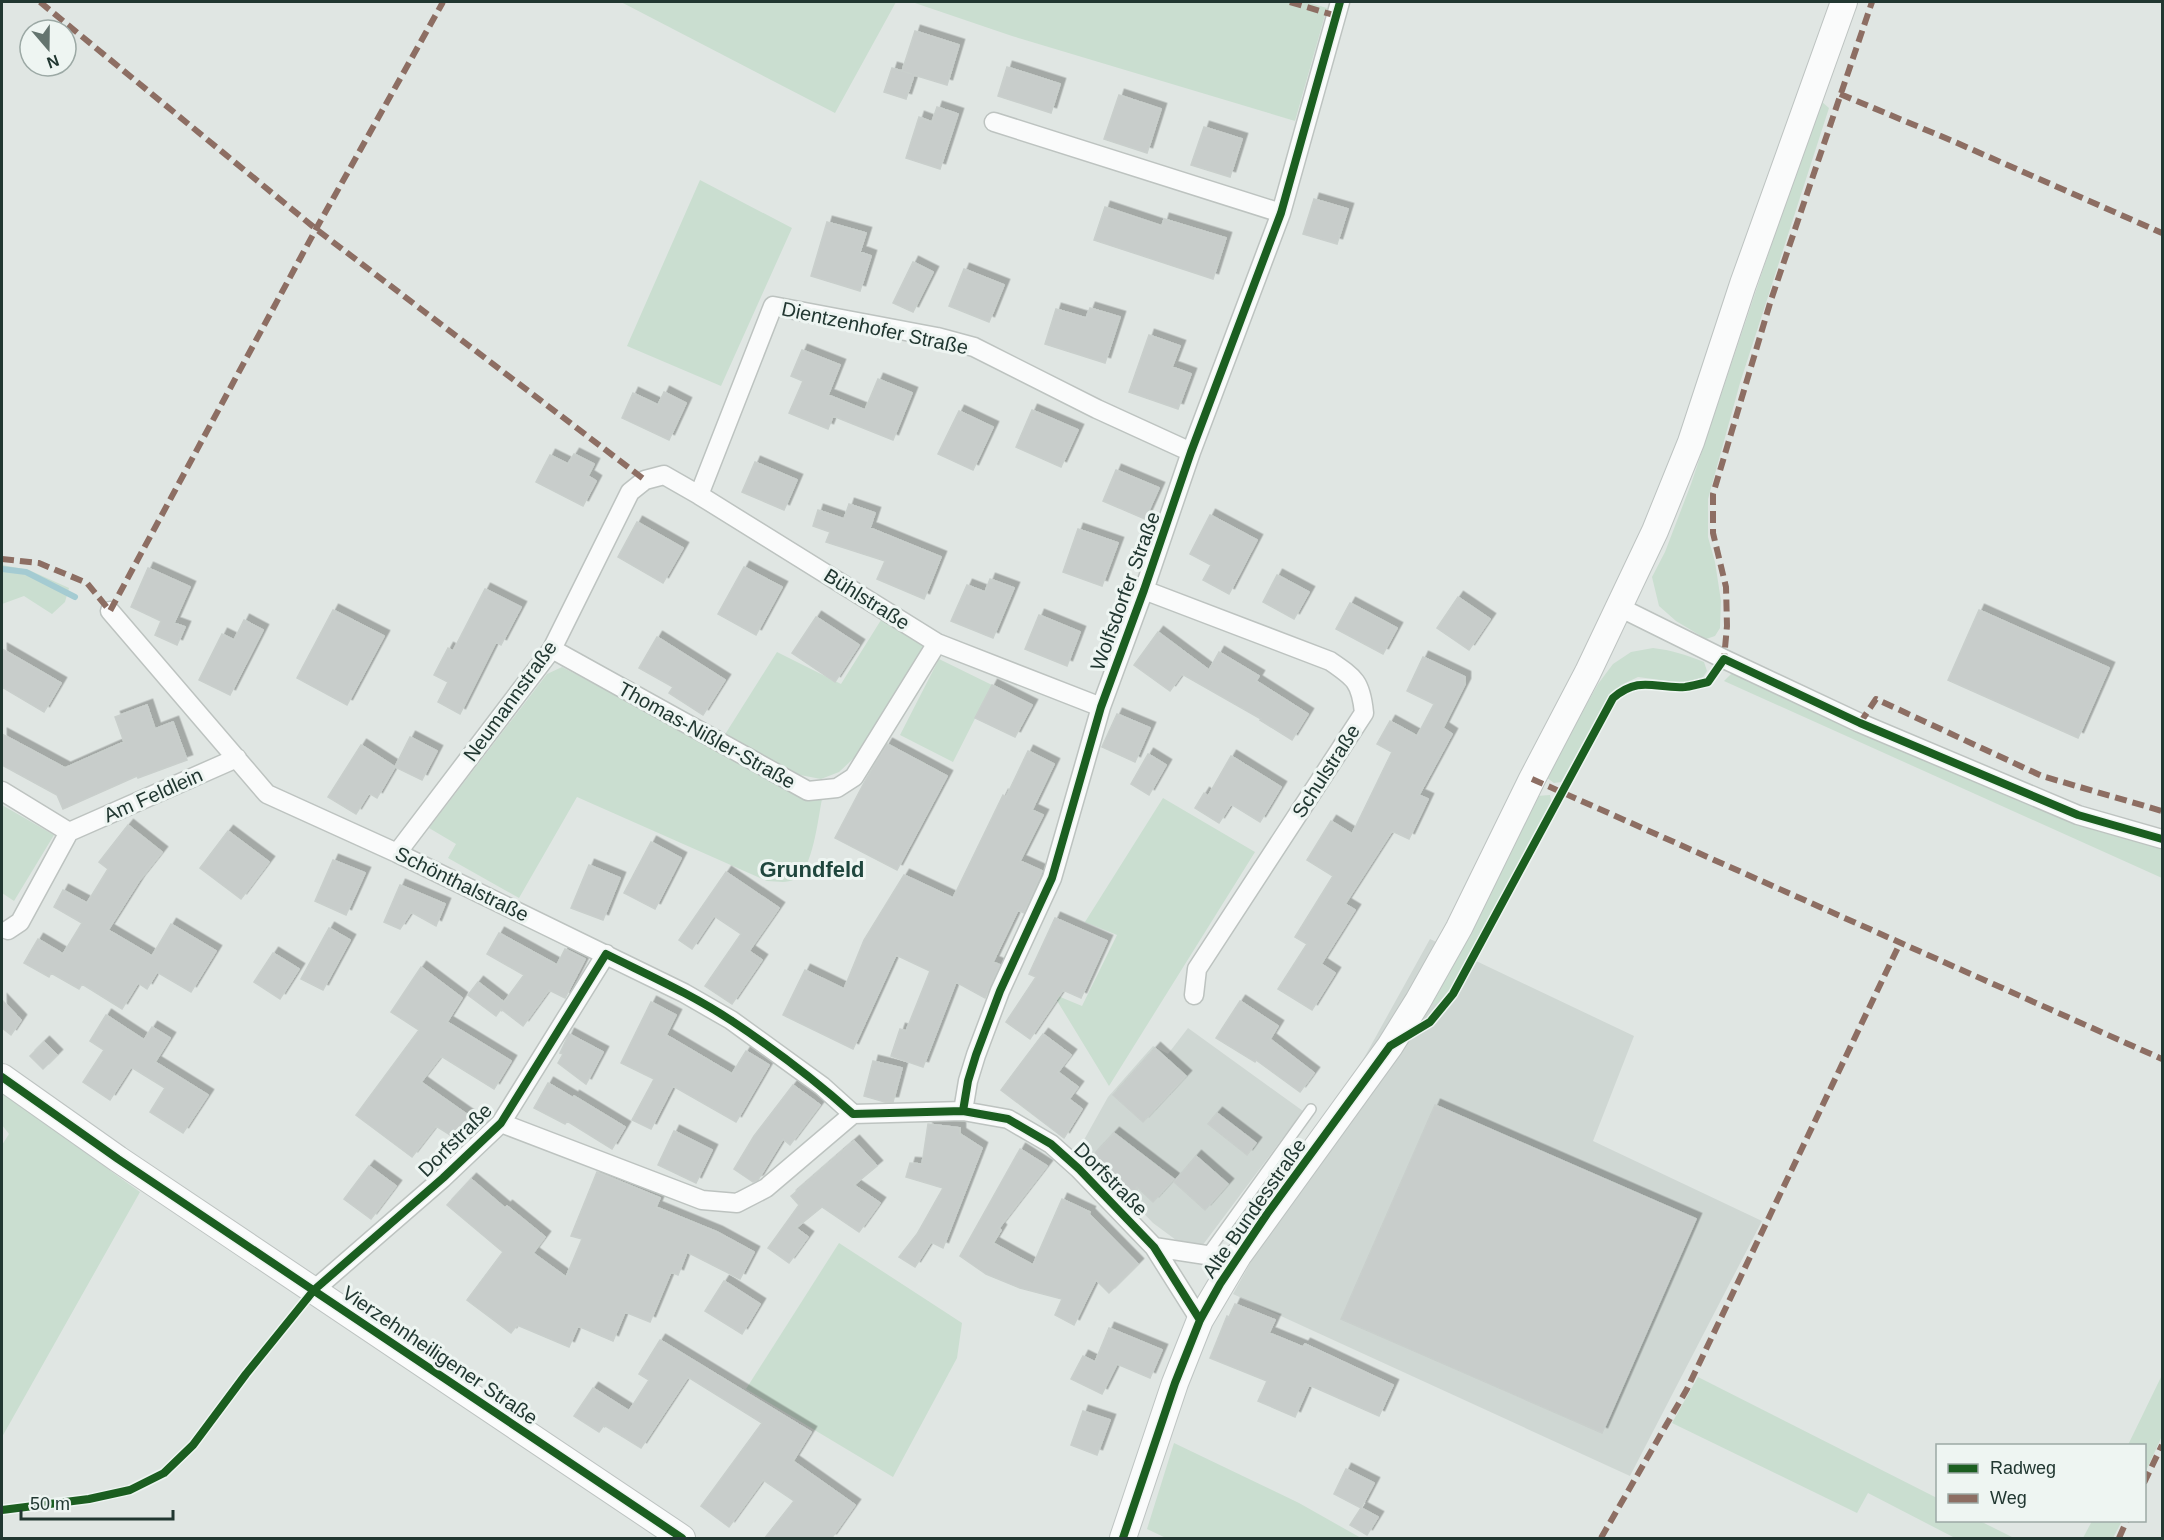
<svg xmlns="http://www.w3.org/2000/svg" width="2164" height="1540" viewBox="0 0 2164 1540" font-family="Helvetica,sans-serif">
	<defs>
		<filter id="shadow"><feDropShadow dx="5.5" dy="-5.5" stdDeviation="0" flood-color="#0004"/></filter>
	</defs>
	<rect width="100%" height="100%" fill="#e0e6e3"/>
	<!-- built -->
	<path fill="#cfd7d3" d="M1430,939L1634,1036L1593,1141L1762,1221L1630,1476L1233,1294Z
		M1188,1028L1303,1111L1202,1246L1190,1245L1176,1240L1153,1223L1080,1147L1108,1097L1153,1046L1168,1054Z"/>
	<!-- green -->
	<path fill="#caded0" d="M621,2H896L835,113Z
		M912,2H1306L1327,8L1295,121L1012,36Z
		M1822,102L1829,108L1740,383L1708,499V537L1715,562L1721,601L1720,628L1715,636L1706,639L1676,621L1659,606L1652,577L1665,552L1691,484L1816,112Z
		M700,180L792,228L721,386L627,346Z
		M2,565L29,570L69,588L65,602L52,614L24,596L2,604Z
		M881,620L925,646L856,756L839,772L821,779L800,775L724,736L777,652L841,684Z
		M1653,648C1671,650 1687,655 1704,662L1707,671L1703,677L1683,683L1638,677L1621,685L1610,696L1561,782L1554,783L1546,777L1598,684L1613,664L1631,652Z
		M939,659L992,685L953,762L900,735Z
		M562,667L805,794L822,799C818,818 813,870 795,879C786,884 777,881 767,881L577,797L519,898L448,858L456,844L429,828L547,674Z
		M1732,673L2073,822L2162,848V878L1724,681Z
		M1550,795L1551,801L1547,810L1450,992L1436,1004H1431L1438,987L1537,796Z
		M1163,798L1255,852L1109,1086L1053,994L1082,1006L1117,935L1085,922Z
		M2,805L54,835L14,901L2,893Z
		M2,1093L140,1192L2,1437V1145L9,1134L2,1125Z
		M839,1243L962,1323L957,1358L893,1477L746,1389Z
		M2162,1375V1436L2145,1473L2144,1446L2128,1445Z
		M1698,1377L1937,1498L1938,1520L1980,1521L2014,1538H1955L1868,1493L1857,1513L1672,1423Z
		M1174,1443L1299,1503L1361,1538H1166L1147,1529Z
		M2092,1521V1520L2122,1521L2113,1538H2083Z"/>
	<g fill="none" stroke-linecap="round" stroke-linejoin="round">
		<!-- stream -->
		<path stroke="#a4cbd2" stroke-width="6" d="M2,569L26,572L75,597"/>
	</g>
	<!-- building -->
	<path fill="#c8cdcb" stroke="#c9cfcc" stroke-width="1.5" filter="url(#shadow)" d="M915,31L959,45L947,85L914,75L906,99L884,92L892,68L912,74L902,71Z
		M1007,67L1060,84L1051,113L998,96Z
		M1119,95L1161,109L1147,153L1104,139Z
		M937,107L958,114L940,169L906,158L919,117L932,122Z
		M1204,127L1242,139L1230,177L1191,165Z
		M1314,199L1348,209L1337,244L1303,234Z
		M1105,207L1162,226L1164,219L1226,238L1213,279L1094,240Z
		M827,222L866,233L860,252L871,256L860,291L811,276Z
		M913,262L933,272L913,312L893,303Z
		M964,269L1004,285L989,322L949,306Z
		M1090,308L1120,317L1105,363L1045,344L1056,309L1086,318Z
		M1149,335L1180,346L1172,367L1191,374L1178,409L1129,392Z
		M802,350L840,365L828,395L865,410L878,379L912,393L893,440L833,416L828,429L789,413L803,381L791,376Z
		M664,392L686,403L669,440L622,418L633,393L658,405Z
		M1032,410L1078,430L1061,467L1016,447Z
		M959,411L993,427L973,470L938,454Z
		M574,454L594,464L588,476L596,481L583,506L536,482L550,455L568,464Z
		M755,462L797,480L784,510L742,492Z
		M1116,470L1159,488L1145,519L1103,501Z
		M849,504L875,513L870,528L941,557L924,599L877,579L885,561L826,542L830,532L813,526L818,510L844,519Z
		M1210,515L1257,540L1229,594L1203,580L1211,565L1190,554Z
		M637,522L683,548L663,583L618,557Z
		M1078,529L1118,543L1102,586L1063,572Z
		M744,567L782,587L756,635L718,614Z
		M148,568L190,587L174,623L185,627L177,645L155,635L161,621L131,607Z
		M1277,575L1309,592L1294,619L1263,602Z
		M990,579L1014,588L993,638L951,621L967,585L985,592Z
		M485,589L521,607L501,645L496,642L460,714L438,702L448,682L434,675L448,648L453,651Z
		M1458,597L1490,619L1469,650L1437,628Z
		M1350,603L1397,628L1383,654L1336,629Z
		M333,610L384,636L347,705L297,678Z
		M1979,610L2109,668L2078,738L1948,680Z
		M1039,615L1080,632L1067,666L1025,649Z
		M816,617L859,645L835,682L792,653Z
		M244,620L263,630L230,695L199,680L222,634L234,640Z
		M1158,632L1209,670L1219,652L1259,676L1256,681L1308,714L1292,740L1260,720L1261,719L1182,674L1170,691L1134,665Z
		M657,637L725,680L703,715L669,693L673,687L639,668Z
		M2,649L61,683L44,712L2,687Z
		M1423,657L1465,677V684L1443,728L1452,734L1419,795L1428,799L1409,839L1392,831L1345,904L1355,910L1321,964L1335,973L1312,1010L1278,989L1307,944L1295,937L1333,876L1307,860L1331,821L1352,834L1392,752L1377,744L1390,721L1417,736L1434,704L1407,691Z
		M992,685L1032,705L1015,737L975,718Z
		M147,705L155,729L173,722L187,760L138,778L137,776L63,809L57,795L2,765V734L65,768L124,742L115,717Z
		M1117,714L1150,728L1135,762L1102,747Z
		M410,737L437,751L422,780L395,767Z
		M887,744L947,776L897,870L835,838L865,781Z
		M361,745L395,767L377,798L369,793L356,814L328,797Z
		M1028,751L1054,764L1032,810L1043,815L1020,861L1042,871L1041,874L1024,913L1018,910L993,962L1000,965L985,998L956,982L923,1067L891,1056L900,1029L906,1031L930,971L896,955L853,1049L783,1015L805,970L844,989L864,940L904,875L953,898L1003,795L1006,797Z
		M1148,754L1166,765L1149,795L1131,784Z
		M1231,756L1281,787L1260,822L1231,804L1219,823L1195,808L1204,793L1208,796Z
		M128,825L162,852L139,881L108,930L152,956L171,924L216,951L191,992L157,972L147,989L138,983L122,1009L82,984L79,989L51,973L49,977L24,963L38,939L63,954L82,923L54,907L63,890L87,903L108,869L99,862Z
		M228,831L269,862L241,899L200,868Z
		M651,842L681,858L655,909L624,893Z
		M333,860L365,873L346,915L315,901Z
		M589,865L620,878L603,920L571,908Z
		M726,872L779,908L749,951L762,960L732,1004L705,986L741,934L714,916L692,949L679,940Z
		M400,885L445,904L436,926L411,912L400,929L384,922Z
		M1055,918L1107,941L1081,998L1063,990L1030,1039L1006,1022L1036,977L1029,974Z
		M329,928L350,940L323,990L301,979Z
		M499,933L557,965L565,949L585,959L565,998L549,990L523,1026L501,1009L496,1016L468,995L478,982L504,1002L524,975L487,954Z
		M273,953L299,969L280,999L254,982Z
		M421,967L462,998L447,1022L511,1061L494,1089L441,1056L421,1082L479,1123L463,1143L436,1126L412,1157L356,1115L419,1030L391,1012Z
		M2,1000L21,1020L11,1035L2,1028Z
		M1240,1001L1278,1026L1270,1039L1314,1073L1300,1092L1256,1060L1255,1062L1216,1038Z
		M651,1002L676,1015L666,1035L732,1074L746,1051L769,1065L736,1122L673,1086L651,1129L632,1120L654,1079L621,1063Z
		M106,1015L144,1040L152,1027L170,1038L155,1062L208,1095L183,1133L150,1112L165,1088L131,1067L110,1100L83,1082L104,1050L90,1041Z
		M569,1034L603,1052L586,1084L558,1063L563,1054L560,1053Z
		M1043,1034L1071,1055L1058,1072L1078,1087L1069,1099L1082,1109L1064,1138L1001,1090Z
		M44,1042L57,1055L43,1069L30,1056Z
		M1155,1048L1186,1076L1143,1122L1113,1095Z
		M873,1061L902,1068L893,1102H885L864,1096Z
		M548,1083L573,1098L574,1096L625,1127L612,1149L567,1121L565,1124L534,1108Z
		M793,1085L820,1105L790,1145L783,1139L758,1180L753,1182L734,1169L754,1136Z
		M1435,1105L1696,1219L1602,1433L1341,1319Z
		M1217,1113L1256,1143L1247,1155L1208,1124Z
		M928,1124L960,1128V1134L982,1148L943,1248L931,1242L915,1267L899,1257L917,1234L943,1188L906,1177L910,1163L922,1164Z
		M674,1131L712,1150L696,1183L658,1165Z
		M1114,1133L1174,1179L1153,1202L1137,1187L1131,1194L1091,1158Z
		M854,1141L877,1166L854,1185L880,1203L859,1232L822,1207L796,1228L808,1237L789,1263L768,1248L799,1205L791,1196Z
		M1020,1149L1047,1166L999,1228L1001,1230L993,1243L1033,1265L1062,1199L1090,1212L1089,1214L1138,1264L1109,1293L1096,1280L1074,1325L1055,1315L1062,1299L1020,1288L986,1274L960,1256Z
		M1196,1156L1228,1184L1205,1210L1174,1182Z
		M369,1166L396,1186L371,1219L344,1199Z
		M597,1172L660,1198L656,1207L717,1232L754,1252L740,1279L687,1252L678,1275L671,1272L650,1322L625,1312L613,1341L578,1326L569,1347L517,1325L511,1333L467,1300L503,1252L447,1205L471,1179L505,1208L507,1206L545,1237L533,1253L566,1277L582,1239L571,1236Z
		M724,1281L760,1304L742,1334L705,1311Z
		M1235,1304L1275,1320L1269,1333L1303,1347L1305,1344L1393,1385L1379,1416L1309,1385L1295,1417L1258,1401L1267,1381L1210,1358L1227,1316L1229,1317Z
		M1109,1328L1162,1350L1150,1378L1117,1364L1102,1394L1071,1379L1083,1356L1095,1362Z
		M660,1340L811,1432L793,1461L855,1505L831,1539H764L794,1501L763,1480L729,1527L701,1506L762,1423L688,1377L641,1448L604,1425L599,1432L574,1416L593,1388L629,1411L649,1380L639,1374Z
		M1083,1411L1110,1420L1097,1455L1071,1445Z
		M1346,1469L1374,1483L1361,1508L1334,1494Z
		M1361,1508L1378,1517L1367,1535L1350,1525Z"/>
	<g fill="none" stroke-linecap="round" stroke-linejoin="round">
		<!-- lane casing -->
		<g stroke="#bdc3c0" stroke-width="12">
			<path id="lane" d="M1206,1255L1311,1109"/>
		</g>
		<!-- street casing -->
		<g stroke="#bdc3c0" stroke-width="21">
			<path id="street" d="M994,122L1281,213
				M699,495L773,306L937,337L974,347L1097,409L1191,452
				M1144,590L1330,661C1355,678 1361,682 1364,713L1197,969L1194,995
				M1619,607L1724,659L1860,723L2078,815L2162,839
				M110,611L267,794L397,853L684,993L731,1020L822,1086L853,1114
				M552,649L808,791L837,788L854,777L937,643
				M2,791L69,832
				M397,853L552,649L630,492L645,480L664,475L699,495L937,643L1101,707
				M8,930L20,922L69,832L237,758
				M963,1111L968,1081L976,1055L1000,991L1052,878L1101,707L1144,590L1191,452L1281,213L1340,2
				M501,1123L702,1200L737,1203L766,1188L853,1114L963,1111L1008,1119L1051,1144L1079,1169L1154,1247L1200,1320
				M1154,1247L1206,1255L1238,1256
				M314,1290L443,1178L501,1123L606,954"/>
		</g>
		<!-- secondary casing -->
		<g stroke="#bdc3c1" stroke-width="28">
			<path id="secondary" d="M2,1077L118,1159L682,1538
				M1123,1538L1175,1383L1200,1320L1238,1256L1390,1046L1418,1001L1459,928L1532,779L1588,672L1655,531L1691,442L1743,284L1844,2"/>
		</g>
		<!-- lane -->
		<use href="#lane" stroke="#fafbfb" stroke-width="9"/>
		<!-- street -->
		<use href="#street" stroke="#fafbfb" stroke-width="18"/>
		<!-- secondary -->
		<use href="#secondary" stroke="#fafbfb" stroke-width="26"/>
		<!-- quiet -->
		<path stroke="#8d6e63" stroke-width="6" stroke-dasharray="12 6" stroke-linecap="butt" d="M40,2L316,229L645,480
			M1290,2L1337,16
			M1840,94L1955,142L2162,233
			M2,559L39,563L87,583L110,611L316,229L443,2
			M1720,664L1724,659L1727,626L1726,587L1713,533V494L1771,300L1872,2
			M1860,723L1876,699L2042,776L2162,811
			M1532,779L2162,1059
			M2144,1483L2162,1445
			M1601,1538L1687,1389L1901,941
			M2119,1538L2127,1520"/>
		<!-- cycleway casing -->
		<g stroke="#eef5f2" stroke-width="11">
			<path id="cycleway" d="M2,1077L118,1159L682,1538
				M963,1111L968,1081L976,1055L1000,991L1052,878L1101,707L1144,590L1191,452L1281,213L1340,2
				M2,1510L89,1499L130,1490L164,1473L193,1445L246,1374L314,1290L443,1178L501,1123L606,954C648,975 693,995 732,1021C774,1049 815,1080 853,1114L963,1111L1008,1119L1051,1144L1079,1169L1154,1247L1200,1320
				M1123,1538L1175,1383L1200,1320L1220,1284L1267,1214L1390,1046L1430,1022L1453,994L1613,698C1640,675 1655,689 1685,687C1692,686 1700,684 1708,682L1724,659L1860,723L2078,815L2162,839"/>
		</g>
		<!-- cycleway -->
		<use href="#cycleway" stroke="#1b5e20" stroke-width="8"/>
	</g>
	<g text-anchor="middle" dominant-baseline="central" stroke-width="6" stroke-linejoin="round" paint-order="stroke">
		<!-- street labels -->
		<g font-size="20" fill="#213731" stroke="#eef5f2">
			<text transform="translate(875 328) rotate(12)">Dientzenhofer Straße</text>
			<text transform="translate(1125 591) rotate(-70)">Wolfsdorfer Straße</text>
			<text transform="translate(867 599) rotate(32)">Bühlstraße</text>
			<text transform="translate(510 701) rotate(-54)">Neumannstraße</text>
			<text transform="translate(707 735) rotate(29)">Thomas-Nißler-Straße</text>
			<text transform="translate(1326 771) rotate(-57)">Schulstraße</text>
			<text transform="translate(153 795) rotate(-24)">Am Feldlein</text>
			<text transform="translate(462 884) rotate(26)">Schönthalstraße</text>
			<text transform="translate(455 1140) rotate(-45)">Dorfstraße</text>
			<text transform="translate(1111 1179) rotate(45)">Dorfstraße</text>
			<text transform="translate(1254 1208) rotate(-55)">Alte Bundesstraße</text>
			<text transform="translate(440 1355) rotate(34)">Vierzehnheiligener Straße</text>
		</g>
		<!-- quarter labels -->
		<g font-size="22" font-weight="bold" fill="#1f463d" stroke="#eef5f2">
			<text x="812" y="869">Grundfeld</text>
		</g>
	</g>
	<!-- border -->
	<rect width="2164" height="1540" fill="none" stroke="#213731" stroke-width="6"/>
	<!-- legend -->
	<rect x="1936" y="1444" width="210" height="78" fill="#eef5f2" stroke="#9ca9a5" stroke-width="1.5"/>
	<rect x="1948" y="1464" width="30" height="9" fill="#1b5e20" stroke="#9ca9a5" stroke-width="1.5"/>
	<text x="1990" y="1474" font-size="18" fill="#213731">Radweg</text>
	<rect x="1948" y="1494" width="30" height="9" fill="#8d6e63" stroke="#9ca9a5" stroke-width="1.5"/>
	<text x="1990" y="1504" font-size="18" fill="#213731">Weg</text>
	<!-- north arrow -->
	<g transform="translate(48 48) rotate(160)"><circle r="28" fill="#eef5f2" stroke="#9ca9a5" stroke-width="1.5"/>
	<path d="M0-4.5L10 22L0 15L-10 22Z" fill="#64746f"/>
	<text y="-9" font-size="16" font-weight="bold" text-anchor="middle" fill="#213731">N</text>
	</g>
	<!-- scale -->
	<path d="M21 1510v9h152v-9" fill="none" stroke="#213731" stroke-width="3"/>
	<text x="30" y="1510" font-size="18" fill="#213731" stroke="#eef5f2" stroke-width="4.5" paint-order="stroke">50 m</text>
</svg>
